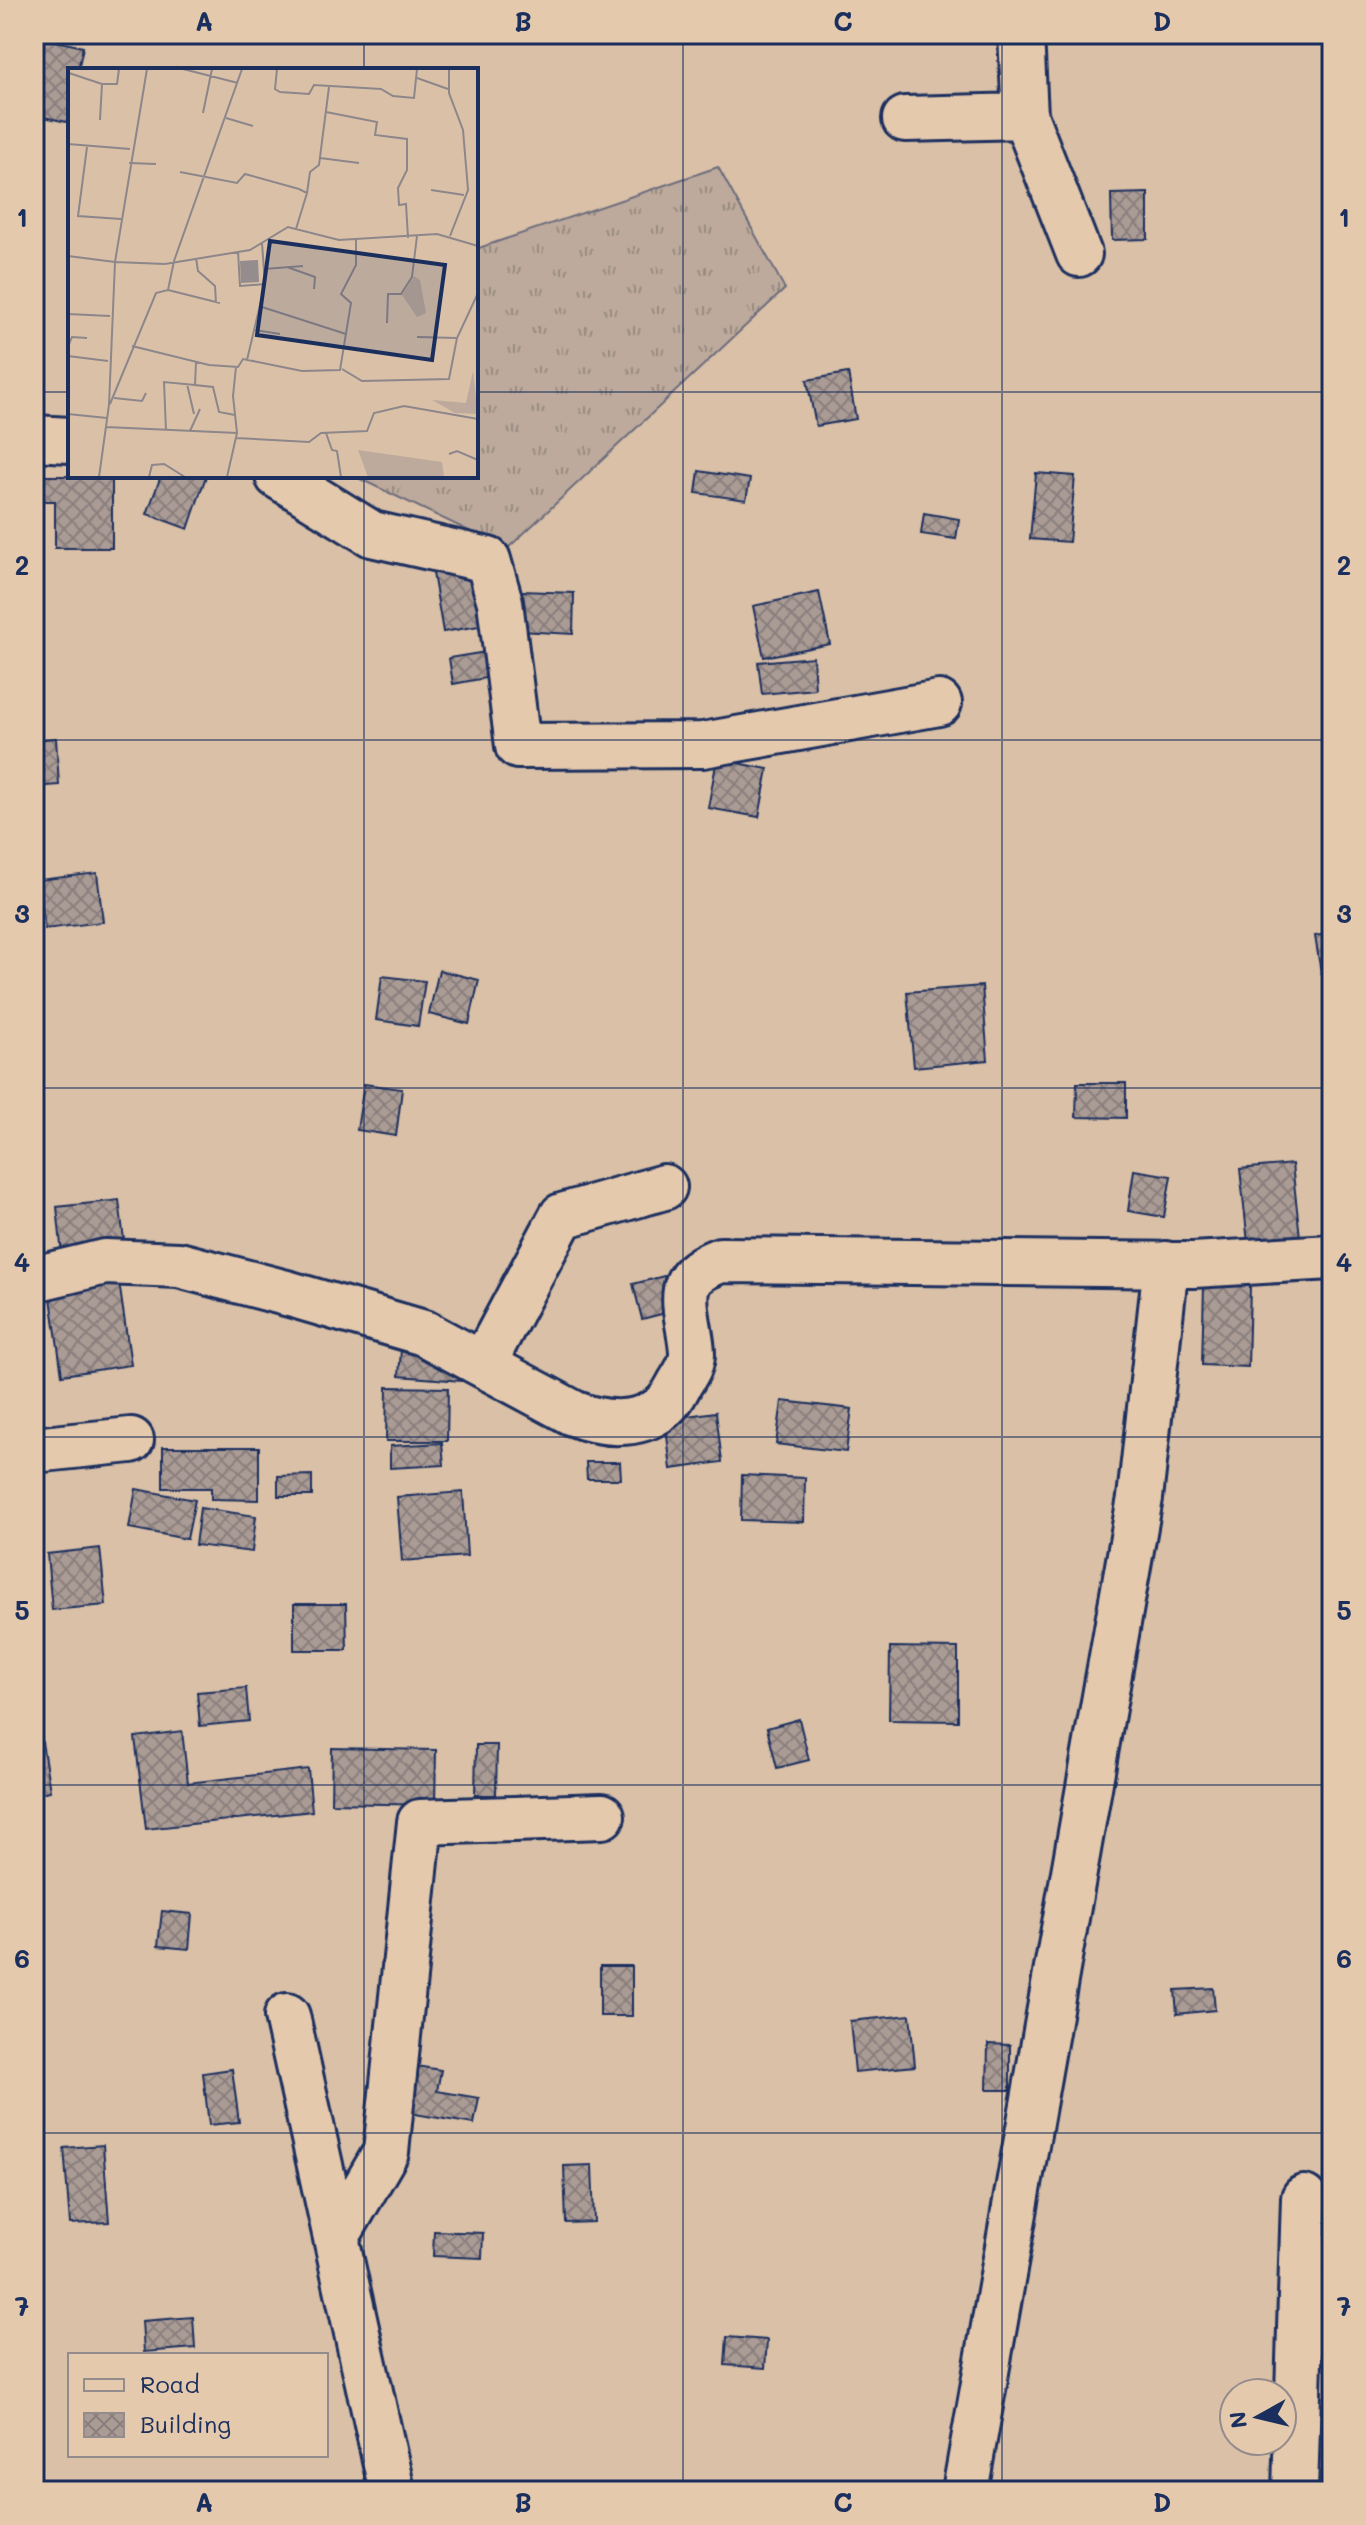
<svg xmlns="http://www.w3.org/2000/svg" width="1366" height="2525" viewBox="0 0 1366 2525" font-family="Mali,sans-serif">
	<defs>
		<pattern id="grass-tufts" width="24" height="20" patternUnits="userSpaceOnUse" patternTransform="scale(2)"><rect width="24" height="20" fill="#bdaa9c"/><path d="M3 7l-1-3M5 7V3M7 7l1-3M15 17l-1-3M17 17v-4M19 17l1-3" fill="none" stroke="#998b82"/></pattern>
		<pattern id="building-cross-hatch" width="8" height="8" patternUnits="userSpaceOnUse" patternTransform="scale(2)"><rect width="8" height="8" fill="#aa9b95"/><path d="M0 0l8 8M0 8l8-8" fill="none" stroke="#8a7f7d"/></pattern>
	</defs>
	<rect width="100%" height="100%" fill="#d9c0a7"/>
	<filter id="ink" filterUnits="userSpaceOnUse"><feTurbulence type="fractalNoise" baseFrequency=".0125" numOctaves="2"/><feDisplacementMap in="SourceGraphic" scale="16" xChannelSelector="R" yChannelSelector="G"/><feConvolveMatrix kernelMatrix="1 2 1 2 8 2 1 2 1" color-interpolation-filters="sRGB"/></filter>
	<g filter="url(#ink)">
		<!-- grass -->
		<path fill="url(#grass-tufts)" stroke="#6c6c7d" stroke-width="2" d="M718,167L785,289L507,549L354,476H476V249Z"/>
		<!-- building -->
		<path fill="url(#building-cross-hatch)" stroke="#1b2f5e" stroke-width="2" d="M34,36L83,47L78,70H70V109L67,122L34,115Z
			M1148,193V239L1112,240L1111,194Z
			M848,373L856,419L816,426L807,380Z
			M699,471L750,479L746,500L696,493Z
			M1036,473L1075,476L1069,542L1030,539Z
			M34,476H112V548H55V501H34Z
			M161,476H206L188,529L147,514Z
			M924,513L959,519L956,539L921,534Z
			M480,564L491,624L443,632L433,573Z
			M522,591L574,593L573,634L520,631Z
			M819,592L830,644L764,657L753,606Z
			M492,651L496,676L453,684L449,658Z
			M813,657L815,689L762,694L758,662Z
			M56,738L59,785L34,787V740Z
			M717,759L768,769L759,817L708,808Z
			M97,873L103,922L45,929L38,880Z
			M1332,933V972L1321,973L1315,936Z
			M439,970L479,980L469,1024L429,1014Z
			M382,976L425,981L418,1026L376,1020Z
			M982,986L988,1060L914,1067L907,992Z
			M1077,1083H1126V1118L1076,1117Z
			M364,1084L402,1089L396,1136L357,1130Z
			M1292,1164L1300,1237L1248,1243L1240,1169Z
			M1134,1170L1171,1176L1164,1217L1128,1211Z
			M119,1200L125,1248L62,1255L57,1207Z
			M676,1273L685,1308L642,1319L633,1284Z
			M118,1275L131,1365L62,1375L49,1284Z
			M1204,1285L1250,1286L1248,1367L1202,1365Z
			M401,1349L463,1354L461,1381L399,1376Z
			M387,1387L448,1388L447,1441H386Z
			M782,1401L852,1409L846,1452L776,1444Z
			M716,1412L722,1462L671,1469L665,1419Z
			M442,1443L444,1465L390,1468V1446Z
			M163,1447H259V1500L211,1499V1488H163Z
			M586,1462H620L621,1479H587Z
			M312,1475V1496H278V1476Z
			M742,1475L805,1478L804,1522L741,1520Z
			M136,1489L195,1500L187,1539L129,1528Z
			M463,1492L467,1556L402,1561L397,1497Z
			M200,1508L256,1516L252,1552L195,1545Z
			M100,1548L106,1605L52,1610L47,1554Z
			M294,1604H346L347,1650H294Z
			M890,1647L958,1648V1721L889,1720Z
			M246,1688L249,1721L200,1726L197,1692Z
			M799,1719L809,1760L777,1768L767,1728Z
			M182,1731L188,1783L308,1769L312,1811L146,1829L135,1737Z
			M41,1736L50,1791L34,1794V1737Z
			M476,1745H497L496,1795H475Z
			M332,1748L436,1750L435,1805L331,1803Z
			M162,1911L192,1914L189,1949L158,1946Z
			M600,1966H632V2016H600Z
			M1213,1988L1215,2010L1177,2014L1175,1990Z
			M910,2015L915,2066L855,2072L850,2021Z
			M988,2044L1010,2045V2090H987Z
			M416,2066L441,2070L437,2091L479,2098L474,2124L409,2113Z
			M232,2069L239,2122L209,2125L203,2073Z
			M103,2145L109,2222L70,2224L64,2148Z
			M592,2165L594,2222L566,2223L564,2166Z
			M434,2231L483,2233L482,2258L433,2256Z
			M193,2317L195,2348L144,2352L142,2321Z
			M39,2319L41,2409H34V2320Z
			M727,2337L767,2340L765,2368L725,2365Z"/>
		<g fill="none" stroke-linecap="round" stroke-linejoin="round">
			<!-- minor casing -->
			<g stroke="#1b2f5e" stroke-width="50">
				<path id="minor" d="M1021,34L1025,116L1079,254
					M905,119L1025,116
					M34,438L70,440
					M278,476L372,534L488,560L500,602L518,746L703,745L939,703
					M34,1279L105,1262L179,1265L290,1294L424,1333L573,1413C600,1424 637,1428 662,1408C671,1401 675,1392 680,1383C686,1373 692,1365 692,1354C692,1334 681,1304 687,1286C691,1272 708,1265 720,1260L1193,1265L1332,1257
					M483,1364L562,1216L664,1187
					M34,1450L131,1440
					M287,2016L392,2491
					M336,2238L386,2152L420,1822L602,1816
					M965,2491L1140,1498L1166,1264
					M1295,2491L1304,2198"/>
			</g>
			<!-- minor -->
			<use href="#minor" stroke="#e5c9ac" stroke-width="44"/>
		</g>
	</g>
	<!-- grid -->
	<path fill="none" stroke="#1b2f5e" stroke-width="2" stroke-opacity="0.55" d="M364,34V70M683,34V2491M1002,34V2491M34,392H70M476,392H1332M364,476V2491M34,740H1332M34,1088H1332M34,1437H1332M34,1785H1332M34,2133H1332"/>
	<!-- overview -->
	<g transform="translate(68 68)">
		<rect width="410" height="410" fill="#d9c0a7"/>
		<path d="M346,208L352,212L358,245L349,249L334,227ZM405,303L410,346L387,345L364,332L398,335ZM290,382L374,394L376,409H300Z" fill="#bdaa9c"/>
		<path d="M190,192L191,214L173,215L172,193Z" fill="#958c8e"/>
		<path fill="none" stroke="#8d868a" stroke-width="2" d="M115,1L170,15M209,1L207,21L212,24L241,26L246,17L313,21L325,28L346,30L349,1M381,1V25L395,62L400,122L382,168M1,5L34,16M349,10L380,21M258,44L309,54L307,67L339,71V102L330,120L331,137L338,136L340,170M135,45L144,1M158,50L185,58M32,52L34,16H49L51,1M0,76L62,81M19,79L10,148L53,151M252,90L291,95M61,95L88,96M112,104L169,115L177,106L231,121L239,125L228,161M363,122L396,127M239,125L242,104L251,97L261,19M170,183L172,218L197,216M0,188L47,194M128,190L130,203L147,218L148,235M106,193L174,1M47,194L97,196L182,182L220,159L271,172L369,166L410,178M219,199L247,209L246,221M196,201L235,198M100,222L152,235M194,239L278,266M0,246L42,248M319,255L320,226H333L344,209L349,168M187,262L212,266M349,269L389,270M64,278L141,297L170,299L175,291L234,303L272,302L283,235L273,226L288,197V172M0,279L4,269L19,270M0,288L40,293M179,292L197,216L194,175M128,294L127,317L145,319L151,344L167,347M274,301L294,313L381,311L389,270L410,225M119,316L126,346M46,330L74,333L78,325M42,336L88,225L100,222L106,193M0,346L39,350M38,359L169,365M98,363L96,314L127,317M122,363L132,341M258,365L264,382L269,383L273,409M168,370L241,374L253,365L299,363L306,345L336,338L410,351M381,386L389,383L410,392M31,409L41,337L47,194L79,1M81,409L84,397L96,396L117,409M159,409L169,365L165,328L168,299"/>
		<path fill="#1b2f5e" fill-opacity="0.15" stroke="#1b2f5e" stroke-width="4" d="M202,173L377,197L364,292L189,267Z"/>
		<rect width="410" height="410" fill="none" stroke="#1b2f5e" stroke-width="4"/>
	</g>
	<!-- margin -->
	<rect width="1366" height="2525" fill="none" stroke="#e5c9ac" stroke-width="88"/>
	<!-- legend -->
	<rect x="68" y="2353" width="260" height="104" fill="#e5c9ac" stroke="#948b8d" stroke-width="2"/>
	<rect x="84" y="2379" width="40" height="12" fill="#e5c9ac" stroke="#948b8d" stroke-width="2"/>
	<text x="140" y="2393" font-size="24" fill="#1b2f5e">Road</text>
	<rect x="84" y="2413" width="40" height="24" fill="url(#building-cross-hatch)" stroke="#948b8d" stroke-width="2"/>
	<text x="140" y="2433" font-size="24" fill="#1b2f5e">Building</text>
	<!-- north arrow -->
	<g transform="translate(1258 2417) rotate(262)"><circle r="38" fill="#e5c9ac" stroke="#948b8d" stroke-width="2"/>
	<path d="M0-6L14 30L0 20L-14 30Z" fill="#1b2f5e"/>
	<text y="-12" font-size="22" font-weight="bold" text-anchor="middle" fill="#1b2f5e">N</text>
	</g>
	<rect x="44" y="44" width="1278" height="2437" fill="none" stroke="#1b2f5e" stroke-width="3"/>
	<g font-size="26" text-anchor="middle" font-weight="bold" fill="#1b2f5e">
		<text x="204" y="31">A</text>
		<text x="523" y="31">B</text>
		<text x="843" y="31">C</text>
		<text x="1162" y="31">D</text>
		<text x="22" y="227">1</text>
		<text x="1344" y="227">1</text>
		<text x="22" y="575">2</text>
		<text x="1344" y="575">2</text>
		<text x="22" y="923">3</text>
		<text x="1344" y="923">3</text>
		<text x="22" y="1272">4</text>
		<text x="1344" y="1272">4</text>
		<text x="22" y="1620">5</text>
		<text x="1344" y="1620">5</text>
		<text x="22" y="1968">6</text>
		<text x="1344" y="1968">6</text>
		<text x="22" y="2316">7</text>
		<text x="1344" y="2316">7</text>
		<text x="204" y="2512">A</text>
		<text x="523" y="2512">B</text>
		<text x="843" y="2512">C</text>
		<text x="1162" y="2512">D</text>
	</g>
</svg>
